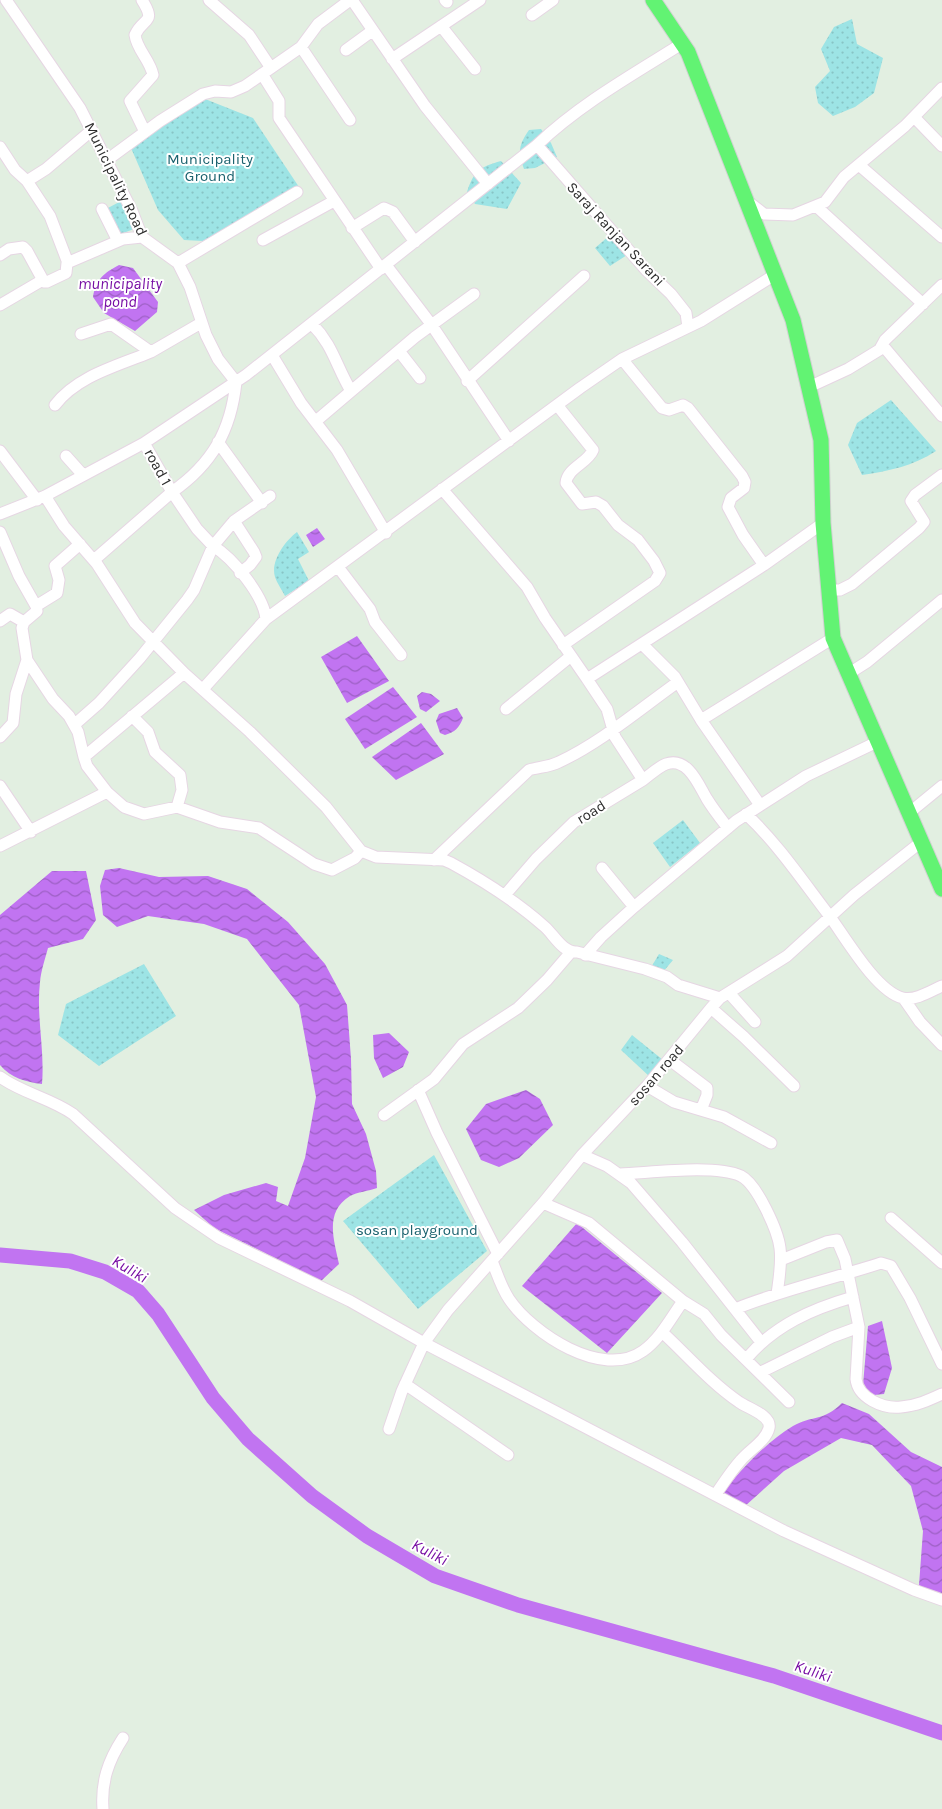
<svg xmlns="http://www.w3.org/2000/svg" width="942" height="1809" viewBox="0 0 942 1809" font-family="Karla,sans-serif">
	<defs>
		<pattern id="green-dots" width="8" height="8" patternUnits="userSpaceOnUse" patternTransform="scale(1.25)"><rect width="8" height="8" fill="#9de4e5"/><path d="M2 2h.1M6 6h.1" fill="none" stroke="#88c4c5" stroke-width="1.8" stroke-linecap="round"/></pattern>
		<pattern id="water-waves" width="16" height="10" patternUnits="userSpaceOnUse" patternTransform="scale(1.25)"><rect width="16" height="10" fill="#c174f1"/><path d="M0 5q4-4 8 0t8 0" fill="none" stroke="#9d60c4"/></pattern>
	</defs>
	<rect width="100%" height="100%" fill="#e2efe1"/>
	<!-- green -->
	<path fill="url(#green-dots)" d="M852,19L857,44L883,58L874,93L855,107L833,116L818,103L815,87L830,71L821,49L834,27Z
		M200,97L253,118L301,190L203,241L184,240L158,210L131,148Z
		M541,129L551,143L557,157L535,168L524,169C518,152 518,146 529,130Z
		M501,161L521,183L507,209L475,204L467,192C474,170 480,167 501,161Z
		M123,200L134,229L118,235L106,209Z
		M609,236L627,255L610,266L595,248Z
		M891,400L936,451C913,466 889,471 862,475L848,445L857,423Z
		M297,532L309,552L298,559L309,581L285,596C282,590 277,583 275,577C270,561 286,540 297,532Z
		M683,820L700,843L670,867L653,843Z
		M659,954L673,960L663,972L650,969Z
		M144,964L176,1016L99,1066L58,1035L66,1004Z
		M632,1035L663,1060L650,1077L621,1050Z
		M434,1155L487,1251L418,1309L343,1221Z"/>
	<!-- water -->
	<path fill="url(#water-waves)" d="M119,265L133,268L158,302L157,312L135,331L104,313L93,297C96,279 104,273 119,265Z
		M317,528L325,539L313,547L306,535Z
		M357,636L389,681L347,703L321,657Z
		M393,687L417,717L365,749L345,719Z
		M422,692L431,694L440,701L426,712L420,709L417,696Z
		M457,708L463,718C459,728 455,732 445,735L440,733L436,721L439,714Z
		M421,723L444,754L396,780L372,757Z
		M119,868L159,877L208,876L247,889L288,922L325,964L347,1005L351,1059L352,1104L366,1134L376,1171L377,1188C369,1191 357,1192 350,1196C324,1212 334,1240 339,1264L321,1281L214,1228L194,1210L224,1195L266,1183L278,1187L276,1201L288,1206L305,1158L316,1097L299,1005L247,939L204,924L148,916L117,927L103,915L100,886L105,870Z
		M52,871H86L96,920L83,939L48,948C45,959 41,971 40,982C36,1017 45,1050 42,1084C26,1082 11,1078 0,1065V915Z
		M389,1033L409,1052L403,1067L383,1078L374,1058L373,1035Z
		M526,1090L540,1099L553,1125L519,1158L499,1167L481,1160L466,1129L486,1104Z
		M577,1223L662,1293L607,1353L522,1286Z
		M882,1321L892,1368L884,1394L874,1395L865,1389L863,1385L868,1326Z
		M842,1403L869,1414L911,1452L942,1467V1595L928,1592L919,1585L923,1531L911,1486L872,1445L841,1438L784,1471L744,1507L723,1494C740,1469 767,1442 793,1426C812,1415 823,1422 842,1403Z"/>
	<g fill="none" stroke-linecap="round" stroke-linejoin="round">
		<!-- river -->
		<path stroke="#c174f1" stroke-width="15" d="M0,1255L70,1261L105,1272L138,1291L158,1314L213,1398L248,1439L312,1496L367,1536L435,1576L518,1605L774,1676L942,1733"/>
		<!-- minor casing -->
		<g stroke="#e6d6e3" stroke-width="13">
			<path id="minor" d="M6,0L80,108L132,211L142,237L178,263L190,287L206,335L218,359L236,382C231,431 212,464 172,492L197,529L213,546L234,521L254,552L256,557L250,565L240,573
				M142,0C157,24 143,17 135,35C137,50 150,60 153,75L130,101L145,132
				M209,0L249,35L271,68
				M352,0L425,106L488,184
				M445,0L447,2
				M532,15L553,0
				M441,26L475,69
				M301,47L350,120
				M346,50L372,31
				M392,59L480,0
				M262,74L279,101V118L381,269
				M914,117L942,146
				M537,145L646,270L671,294L686,313L688,327
				M0,147L15,170L27,181
				M107,160L160,121L203,94L215,91L231,92L245,86L301,47L318,24L350,0
				M859,165L942,237
				M746,200L764,214L793,215L825,202L844,177L905,126L942,88
				M816,206L923,304
				M102,209L118,241
				M352,228L384,208L393,212L415,242
				M263,240L334,201
				M0,255L9,249L23,247L27,251L44,282
				M68,263L50,216L27,181L46,169L92,130
				M178,263L297,192
				M386,265L431,324L509,441
				M0,305L41,281L47,282L66,273L67,263L123,239L142,237
				M312,324C333,345 336,366 351,391
				M81,334L111,324L151,352L201,323
				M880,349L885,340L942,285
				M399,351L420,378
				M272,355L301,403L337,450L386,533
				M622,359L662,408L669,410L683,405L688,408L742,476L745,482L744,488L731,498L728,507L743,535L764,565
				M467,381L584,276
				M809,387L848,369L884,347L942,416
				M55,405C77,376 117,366 151,352
				M557,405L593,450C588,463 567,468 566,483L582,504L596,502L603,506L618,525L638,540L654,561L660,573L655,581L563,645
				M316,421L415,337L474,294
				M218,442L262,503
				M0,451L37,500
				M66,456L83,475
				M442,489L527,587L545,618L587,679L764,565L823,523
				M45,496L64,526L97,564L135,623L184,673L250,732L326,807L361,851L376,857L444,860L451,863C484,881 516,901 545,927C554,935 563,953 577,952L645,969L667,977L678,985L720,998
				M0,514L45,496L144,443L246,375L537,145C580,104 632,75 683,43
				M234,521L270,496
				M0,532L19,576L36,606L57,593L59,580L55,566L80,544
				M94,560L172,492L144,443
				M338,567L370,609L375,622L401,655
				M829,590H840L852,584L919,528L924,522L911,501L915,495L942,475
				M36,606L37,611L24,622L22,628L27,660L53,699L69,716L78,732L84,757
				M0,621L10,614L24,622
				M642,644L675,677L701,720L760,805
				M848,674L867,662L942,600
				M203,689L266,619L580,388L622,359L701,321L776,274
				M506,709L571,656
				M132,716L148,732L155,752L180,775L182,790L177,807
				M701,720L833,638
				M74,725L99,703L140,658L187,600L194,590L213,546C233,558 264,596 266,619
				M0,737L13,723L16,694L27,660
				M643,780C650,775 658,767 666,764C688,756 699,786 707,799C713,809 721,819 728,828
				M0,786L31,832
				M107,792L87,766L84,757L184,673
				M909,813L942,786
				M746,814C777,843 802,880 828,914C844,935 876,992 903,998C915,1001 931,991 942,986
				M0,846L107,792L124,807L144,814L177,807L220,822L259,828L314,864L332,870L355,858L361,851
				M434,860L529,770C539,767 549,767 559,762C600,743 640,709 678,682
				M602,868L634,907
				M505,895L536,859L574,822L643,780L615,737L607,709L587,679
				M585,955L601,937L634,907L736,821L806,776L877,742
				M729,993L755,1022
				M904,999L920,1022L942,1045
				M711,1008L744,1037L794,1086
				M670,1060L707,1088V1095L701,1110
				M0,1077C22,1093 50,1098 73,1114L175,1208L219,1238L350,1301L424,1343L784,1531L914,1590L942,1600
				M647,1086L674,1102L724,1117L771,1143
				M418,1090L437,1133L498,1254
				M384,1115L434,1079L463,1044L518,1008L547,980L571,952
				M582,1155L607,1166L631,1183L682,1242L761,1342
				M620,1174C649,1173 715,1164 741,1176C757,1184 778,1231 780,1248C782,1263 779,1279 777,1294
				M543,1203L589,1223L683,1301
				M891,1218L942,1263
				M492,1261C497,1273 501,1287 509,1299C532,1333 602,1380 643,1351C660,1339 671,1318 683,1301L704,1314L721,1335L789,1402
				M735,1309C782,1290 832,1279 881,1263L891,1266L910,1298L942,1364
				M859,1327L856,1379C858,1398 883,1409 901,1407C916,1406 929,1400 942,1394
				M662,1332C687,1355 711,1383 739,1402C747,1408 772,1415 769,1428C766,1441 749,1450 741,1460C732,1470 724,1482 716,1494
				M747,1358C775,1325 812,1309 853,1297
				M761,1372L832,1337L859,1327L845,1259L837,1240L826,1242L781,1260
				M405,1384L508,1455
				M389,1429L402,1391L424,1343L448,1310L543,1203L582,1155L647,1086L711,1008L720,998L787,956L854,895L921,842
				M103,1809C101,1782 108,1761 123,1738"/>
		</g>
		<!-- major casing -->
		<g stroke="#d1d1d1" stroke-width="17">
			<path id="major" d="M653,0L688,52L793,320L821,440L823,523L833,638L942,889"/>
		</g>
		<!-- minor -->
		<use href="#minor" stroke="#fff" stroke-width="11"/>
		<!-- major -->
		<use href="#major" stroke="#62f373" stroke-width="15"/>
	</g>
	<g text-anchor="middle" dominant-baseline="central" stroke-width="4" stroke-linejoin="round" paint-order="stroke">
		<!-- park labels -->
		<g font-size="15" fill="#1a626e" stroke="#fff">
			<text x="210" y="159">Municipality<tspan x="210" dy="17">Ground</tspan></text>
			<text x="417" y="1230">sosan playground</text>
		</g>
		<!-- street labels -->
		<g font-size="15" fill="#2e2e2e" stroke="#fff">
			<text transform="translate(116 179) rotate(64)">Municipality Road</text>
			<text transform="translate(616 234) rotate(47)">Saraj Ranjan Sarani</text>
			<text transform="translate(158 467) rotate(61)">road 1</text>
			<text transform="translate(591 812) rotate(-32)">road</text>
			<text transform="translate(656 1075) rotate(-49)">sosan road</text>
		</g>
		<!-- water labels -->
		<g font-size="16" font-style="italic" fill="#760ca3" stroke="#fff">
			<text x="120" y="283">municipality<tspan x="120" dy="18">pond</tspan></text>
			<text transform="translate(130 1269) rotate(31)">Kuliki</text>
			<text transform="translate(430 1552) rotate(28)">Kuliki</text>
			<text transform="translate(813 1671) rotate(19)">Kuliki</text>
		</g>
	</g>
</svg>
